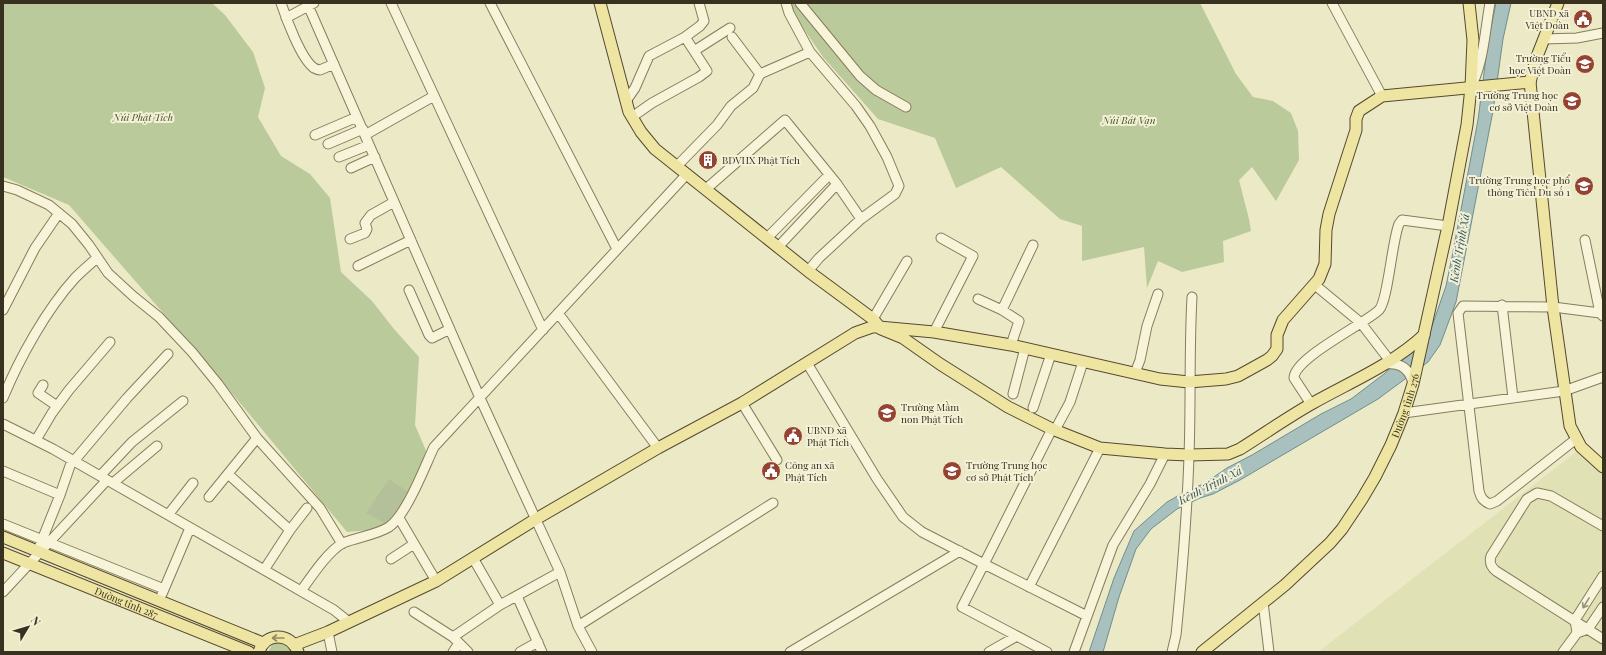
<svg xmlns="http://www.w3.org/2000/svg" width="1606" height="655" viewBox="0 0 1606 655" font-family="'Playfair Display',serif">
	<rect width="100%" height="100%" fill="#ece9c7"/>
	<!-- farmland -->
	<path fill="#e0e2b5" d="M1576,452L1603,472V652H1318Z"/>
	<!-- green -->
	<path fill="#bbca9b" d="M3,3H212L225,15L253,52L265,88L258,117L281,156L310,174L330,198L341,272L372,301L394,329L419,357L415,425L427,453L410,493L367,513L387,525L372,530L347,532L211,368L69,205L3,177Z
		M786,3H1200L1236,74L1253,97L1273,101L1291,113L1298,131L1299,160L1276,201L1252,167L1239,180L1249,219L1251,231L1223,241L1224,262L1182,272L1158,261L1147,288L1144,247L1082,261V226L1060,219L1001,167L956,188L935,138L878,119L823,57Z
		M278,642H283L294,652H268L271,646Z"/>
	<!-- cemetery -->
	<path fill="#b4c09a" d="M389,479L410,493L387,525L366,513Z"/>
	<!-- water -->
	<path fill="#a8c0be" stroke="#6f8f8d" d="M1496,3H1511L1503,39L1493,111L1456,302L1440,345L1428,362L1378,399L1240,480L1213,494L1200,498L1177,509L1151,529L1136,549L1119,597L1103,652H1089L1114,578L1134,531L1167,502L1183,493L1205,483L1227,468L1252,455L1321,414L1351,399L1384,374L1415,345L1432,326L1446,286L1452,257L1478,120L1488,42Z"/>
	<g fill="none" stroke-linecap="round" stroke-linejoin="round">
		<!-- minor casing -->
		<g stroke="#877c5d" stroke-width="11">
			<path id="minor" d="M281,3C286,18 301,59 314,68C316,69 318,70 320,70L334,64
				M307,3L480,398L560,572L578,626L592,652
				M391,3L543,330
				M490,3L617,249
				M786,3L789,13L810,52L856,106L870,126L887,157L899,186L895,194L861,219L819,258L808,271
				M800,3L860,76L876,90L906,107
				M1332,3L1382,96
				M286,18L314,3
				M732,37L760,74
				M1544,39L1577,38L1603,33
				M694,51L730,28
				M1473,83C1484,58 1485,30 1490,3
				M626,101L635,88L649,56L685,37L700,26L704,21L699,3
				M632,117L652,103L699,77L707,71L685,37
				M315,135L357,117
				M365,135L434,96
				M328,144L363,129
				M339,157L369,145
				M677,166L717,125L731,106L753,88L760,74L810,52
				M351,168L375,157
				M3,186L17,190L49,205L72,224L89,245L108,273L133,296L159,317L192,352L218,384L257,438L320,508L342,544
				M706,189L785,120L837,184L861,219
				M767,238L829,175
				M350,239L365,233L367,229L365,223L371,215L394,202
				M1585,240L1600,313
				M779,246L837,184
				M358,266L411,240
				M1315,285L1361,323L1390,361
				M409,290L429,335L432,338L450,329
				M978,299L1002,310L1019,321L1011,345
				M1502,305L1513,398
				M3,310L35,248L59,213
				M1002,310L1033,245
				M558,313L658,448
				M873,319L907,261
				M934,332L973,256L941,238
				M807,363L877,479L903,517L922,532L984,564L1052,429
				M1385,364C1400,362 1410,368 1413,384
				M1135,373L1140,360L1147,326L1158,294
				M43,385L38,393L57,406
				M1013,394L1025,348
				M3,398C19,359 46,310 75,278C82,271 90,264 97,258
				M742,403L777,460
				M1311,404L1294,378C1294,358 1363,325 1379,310C1388,301 1392,240 1399,224L1402,220L1448,226
				M1033,408L1051,354
				M1404,413L1564,391L1603,377
				M3,424L53,449L334,610L349,622
				M1055,430L1070,402L1083,362
				M1576,439L1497,501L1490,504C1483,501 1481,498 1479,491L1458,313L1463,306L1553,307L1600,313L1603,316
				M36,440L52,413L69,390L110,342
				M74,461L127,398L168,354
				M3,471L60,495
				M228,474L290,530
				M100,476L132,442L183,401
				M113,483L157,446
				M209,497L257,438
				M168,515L193,483
				M399,518L436,581
				M3,524L164,589
				M1603,526L1551,496L1537,493L1527,499L1491,556C1489,563 1491,567 1496,571L1603,639
				M40,545L60,495L72,460
				M473,558L500,605
				M391,559L414,544
				M264,570L290,530L307,508
				M1029,587L1100,448
				M301,591C311,577 328,551 343,543C358,537 376,535 389,527C407,514 424,468 434,447L687,174
				M3,592L107,480
				M162,594L190,528
				M517,596L542,652
				M1263,602L1269,652
				M414,612L453,637L468,652
				M578,626L773,503
				M328,632L332,652
				M1577,633L1575,620L1603,576
				M453,637L500,605L560,572
				M453,652L459,643
				M520,652L538,642
				M790,652L960,551
				M989,652L1017,636
				M1047,652L962,607L984,564L1087,616
				M1074,652L1113,545L1150,484L1165,454
				M1172,652L1176,635C1182,575 1187,516 1189,456C1191,403 1189,350 1192,297
				M1563,652L1577,633L1588,629L1603,607"/>
		</g>
		<!-- major casing -->
		<g stroke="#564931" stroke-width="13">
			<g id="major">
				<path d="M600,3L629,112L641,132L655,149L808,271L873,319L881,329L903,338L940,364L1008,407L1052,429L1100,448L1165,454L1189,455L1228,454L1240,449C1264,434 1288,417 1313,403C1350,382 1392,365 1424,335"/>
				<path d="M1530,82L1553,307L1570,426L1581,447L1603,467"/>
				<path d="M3,537L263,643"/>
				<path id="s1" d="M3,553L249,652"/>
				<path d="M294,645L328,632L436,581L536,519L658,448L742,403L855,333L872,327H879L934,332L1011,345L1160,379L1189,382L1226,379L1238,376L1267,360L1272,356L1277,349V335L1283,320L1319,279L1325,264L1326,230L1329,214L1356,130V119L1359,111L1382,96L1530,82L1536,59L1558,3"/>
				<path d="M259,652C265,632 291,632 298,652"/>
				<path id="s2" d="M1202,652L1285,585L1330,543L1342,529L1362,499L1375,477L1391,445L1404,413L1413,384L1448,226L1467,125L1471,87L1473,40L1469,3"/>
			</g>
		</g>
		<!-- minor -->
		<use href="#minor" stroke="#f7f4da" stroke-width="9"/>
		<!-- major -->
		<use href="#major" stroke="#ede5a1" stroke-width="11"/>
	</g>
	<!-- one-way arrows -->
	<defs><path id="oneway-shaft" d="M-6 0H5M1.5-3L5.5 0L1.5 3" fill="none" stroke-width="1.6" stroke-linecap="round" stroke-linejoin="round"/></defs>
	<use stroke="#98927d" href="#oneway-shaft" transform="translate(1586 603) rotate(122)"/>
	<use stroke="#928b60" href="#oneway-shaft" transform="translate(278 638) rotate(-180)"/>
	<!-- icons -->
	<defs>
		<g id="civic-disc" transform="scale(1)"><circle r="9.5" fill="#944330" stroke="#f4f1d6"/><path d="M-.6-6.5H3V-4.5H.6V-3L4-1V1h2V6H-6V1h2V-1L-.6-3ZM-1.2 2.5V6h2.4V2.5Z" fill="#fff"/></g>
		<g id="school-disc" transform="scale(1)"><circle r="9.5" fill="#944330" stroke="#f4f1d6"/><path d="M0-5L7-2L0 1L-7-2ZM-4 1L0 2.5L4 1V4Q0 6-4 4Z" fill="#fff"/></g>
		<g id="building-disc" transform="scale(1)"><circle r="9.5" fill="#944330" stroke="#f4f1d6"/><path d="M-4-6H4V6H1V3H-1V6H-4ZM-2.5-4.3h1.7v1.8h-1.7ZM.8-4.3h1.7v1.8H.8ZM-2.5-1h1.7V.8h-1.7ZM.8-1h1.7V.8H.8Z" fill="#fff"/></g>
	</defs>
	<g fill-rule="evenodd">
		<use href="#civic-disc" x="1583" y="19"/>
		<use href="#school-disc" x="1585" y="64"/>
		<use href="#school-disc" x="1572" y="101"/>
		<use href="#building-disc" x="708" y="160"/>
		<use href="#school-disc" x="1584" y="186"/>
		<use href="#school-disc" x="887" y="413"/>
		<use href="#civic-disc" x="793" y="436"/>
		<use href="#civic-disc" x="771" y="471"/>
		<use href="#school-disc" x="952" y="471"/>
	</g>
	<g text-anchor="middle" dominant-baseline="central" stroke-width="4" stroke-linejoin="round" paint-order="stroke">
		<!-- poi labels -->
		<g font-size="10" fill="#383120" stroke="#f4f1d6" text-anchor="start">
			<text x="1569" y="13" text-anchor="end">UBND xã<tspan x="1569" dy="12">Việt Đoàn</tspan></text>
			<text x="1571" y="58" text-anchor="end">Trường Tiểu<tspan x="1571" dy="12">học Việt Đoàn</tspan></text>
			<text x="1558" y="95" text-anchor="end">Trường Trung học<tspan x="1558" dy="12">cơ sở Việt Đoàn</tspan></text>
			<text x="722" y="160">BDVHX Phật Tích</text>
			<text x="1570" y="180" text-anchor="end">Trường Trung học phổ<tspan x="1570" dy="12">thông Tiên Du số 1</tspan></text>
			<text x="901" y="407">Trường Mầm<tspan x="901" dy="12">non Phật Tích</tspan></text>
			<text x="807" y="430">UBND xã<tspan x="807" dy="12">Phật Tích</tspan></text>
			<text x="785" y="465">Công an xã<tspan x="785" dy="12">Phật Tích</tspan></text>
			<text x="966" y="465">Trường Trung học<tspan x="966" dy="12">cơ sở Phật Tích</tspan></text>
		</g>
		<!-- park labels -->
		<g font-size="10" font-style="italic" fill="#405428" stroke="#f4f1d6">
			<text x="143" y="117">Núi Phật Tích</text>
			<text x="1129" y="120">Núi Bát Vạn</text>
		</g>
		<!-- street labels -->
		<g font-size="10" fill="#383120" stroke="#f4f1d6">
			<text stroke="none"><textPath href="#s2" startOffset="326">Đường tỉnh 276</textPath></text>
			<text stroke="none"><textPath href="#s1" startOffset="133">Đường tỉnh 287</textPath></text>
		</g>
		<!-- water labels -->
		<g font-size="11" font-style="italic" fill="#305257" stroke="#f4f1d6">
			<text transform="translate(1459 248) rotate(-80)">Kênh Trịnh Xá</text>
			<text transform="translate(1210 485) rotate(-27)">Kênh Trịnh Xá</text>
		</g>
	</g>
	<!-- border -->
	<rect width="1606" height="655" fill="none" stroke="#383120" stroke-width="8"/>
	<!-- north arrow -->
	<g transform="translate(28 627) rotate(52)" stroke="#f4f1d6" stroke-width="3" paint-order="stroke">
	<path d="M0-3L7 15L0 10L-7 15Z" fill="#383120"/>
	<text y="-6" font-size="11" font-weight="bold" text-anchor="middle" fill="#383120">N</text>
	</g>
</svg>
